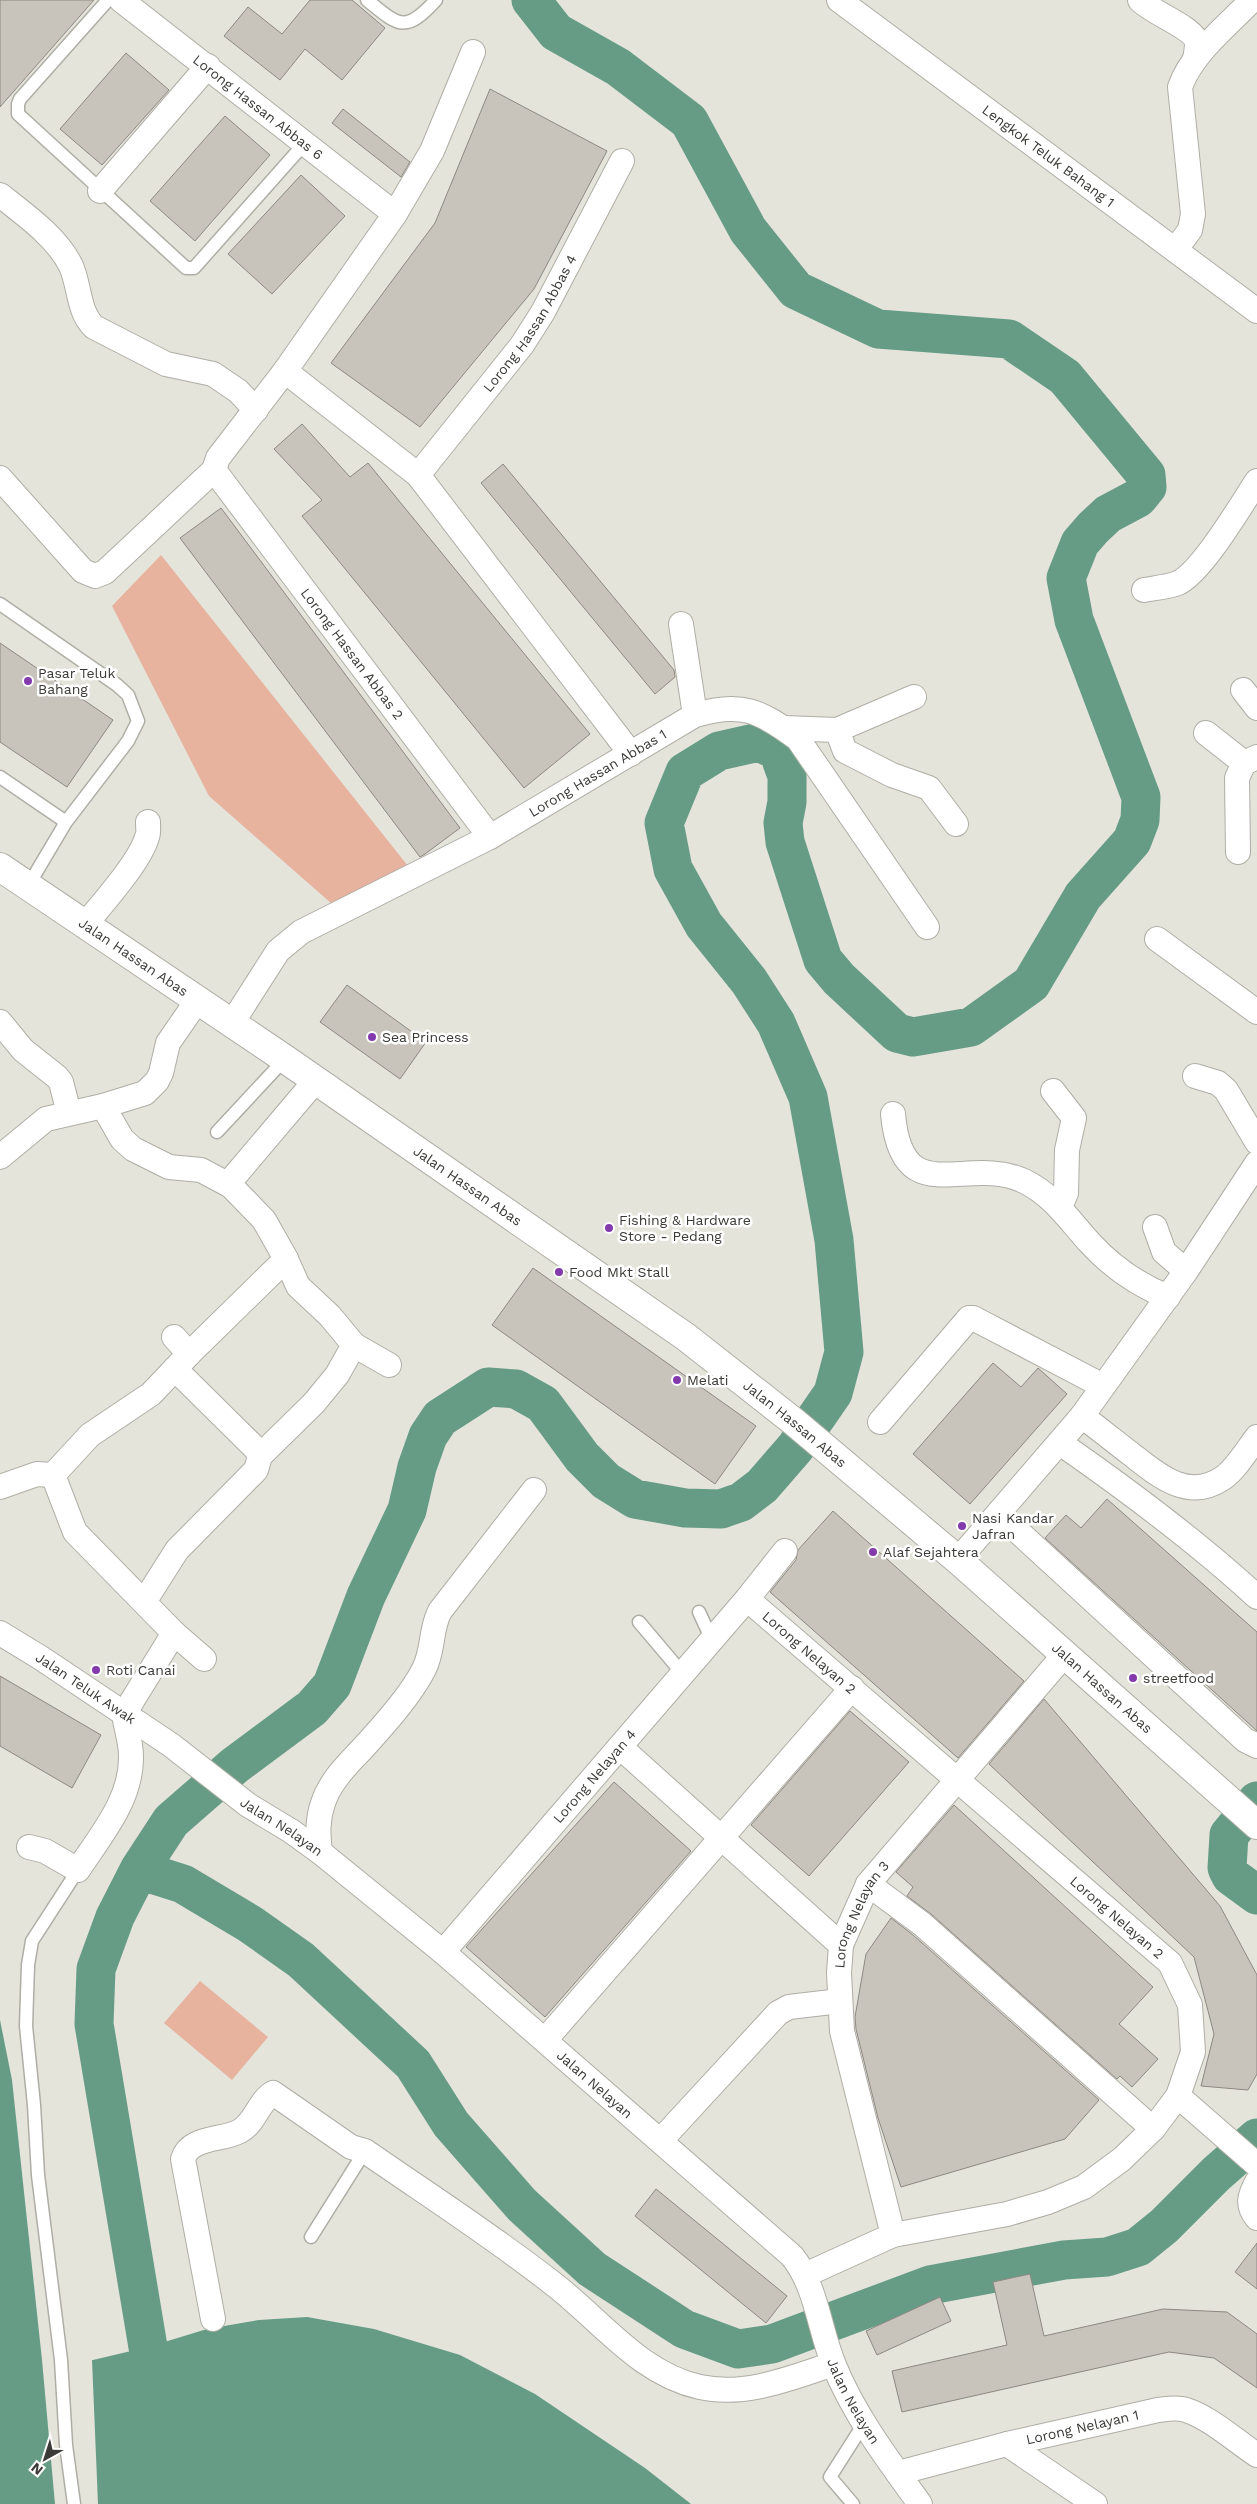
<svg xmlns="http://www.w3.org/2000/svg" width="1257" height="2504" viewBox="0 0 1257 2504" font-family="'Work Sans',sans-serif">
	<rect width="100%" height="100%" fill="#e4e4db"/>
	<!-- green -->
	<path fill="#e7b39f" d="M161,555L408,866L332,904L209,796L112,606Z
		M200,1981L268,2037L232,2080L164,2023Z"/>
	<!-- water -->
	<path fill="#669c85" d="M0,2020L12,2080L42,2360H93L148,2347L207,2329L259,2320L307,2317L374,2329L460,2355L535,2394L645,2468L691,2504H0Z"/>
	<!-- pier -->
	<path fill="#e4e4db" d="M42,2360H92L98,2504H55Z"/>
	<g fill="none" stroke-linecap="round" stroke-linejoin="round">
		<!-- river -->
		<path stroke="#669c85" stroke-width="39" d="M1257,1801L1229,1835L1227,1868L1231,1876L1257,1895
			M139,1870L183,1884L250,1924L301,1960L413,2064L451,2124L522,2205L592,2269L684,2329L738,2349L772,2344L930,2285L1064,2260L1107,2257L1138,2247L1164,2226L1216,2174L1257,2138
			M148,2347L94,2024L96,1969L115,1917L139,1870L171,1821L234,1766L312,1708L332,1685L366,1596L407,1510L417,1467L428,1436L440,1418L488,1387L516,1389L543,1404L582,1457L606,1481L635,1499L685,1508L721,1509L741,1502L762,1486L795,1448L833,1393L844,1352L834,1240L808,1097L776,1023L749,981L704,925L673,869L664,823L685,772L719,751L759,742L778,751L787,776V802L783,823L785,842L823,960L839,979L897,1033L913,1037L971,1027L1031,984L1083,896L1132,841L1140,820L1141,797L1074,620L1066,578L1080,543L1093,528L1108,514L1138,498L1147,487L1146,475L1065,377L1009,339L878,329L796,290L748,230L689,121L618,67L556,32L531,0"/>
	</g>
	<!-- building -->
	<path fill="#c8c3bb" stroke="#8e8882" d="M0,0H94L0,107Z
		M310,0H352L385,28L342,80L305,49L280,80L224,36L248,7L282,34Z
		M126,53L169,90L102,165L60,129Z
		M490,89L607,151L534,289L420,427L331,363L435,223Z
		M343,109L410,162L401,177L332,123Z
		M225,116L270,155L195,241L150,201Z
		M301,175L345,216L272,294L228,254Z
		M302,424L350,477L368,463L590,734L524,788L302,516L322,500L274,449Z
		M503,464L674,670L675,677L655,694L481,483Z
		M221,508L460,828L425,854L420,857L180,538Z
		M0,643L113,720L67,787L0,742Z
		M347,985L426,1042L400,1079L320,1022Z
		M533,1268L756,1426L715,1484L492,1325Z
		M993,1363L1021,1387L1038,1368L1067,1394L970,1504L913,1454Z
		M1107,1499L1257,1632V1731L1045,1538L1066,1515L1081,1528Z
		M833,1511L1024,1681L958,1758L770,1592L796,1560L798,1550Z
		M0,1676L101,1735L72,1788L0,1746Z
		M1044,1699L1220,1906L1257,1975V2074L1248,2090L1201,2086L1214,2034L1194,1957L989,1764Z
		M850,1711L909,1762L809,1876L751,1825Z
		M614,1782L691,1851L545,2017L466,1947Z
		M954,1805L1153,1987L1119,2024L1158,2059L1132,2087L1120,2076L1117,2079L931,1914L907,1896L913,1887L896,1872Z
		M891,1918L913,1935L1099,2100L1065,2139L901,2187L878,2118L856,2029L855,2017L866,1954Z
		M656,2189L787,2296L766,2323L635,2216Z
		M1257,2243V2289L1235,2272Z
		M1030,2274L1044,2336L1163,2309L1227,2312L1257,2334V2388L1214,2358L1169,2352L902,2412L892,2371L1007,2345L993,2282Z
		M940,2297L951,2321L877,2355L866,2331Z"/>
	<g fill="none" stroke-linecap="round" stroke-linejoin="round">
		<!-- lane casing -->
		<g stroke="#afaea5" stroke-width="15">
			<path id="lane" d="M108,0L20,99L18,104V114L186,268H194L305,143
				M367,0C399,26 405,34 436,0
				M0,604L117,685L128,695L138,721L128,741L66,822L28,886
				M0,777L66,822
				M217,1132L285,1059
				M699,1612L712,1640
				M639,1622L683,1674
				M311,2237L365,2151
				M74,2504L66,2445L61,2360L38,2175L34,2105L26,2026L28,1965L32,1941L78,1870
				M853,2504L830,2477L865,2422"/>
		</g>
		<!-- street casing -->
		<g stroke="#afaea5" stroke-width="26">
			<g id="street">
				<path id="s1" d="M121,0L395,214"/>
				<path id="s2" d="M839,0L1257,311"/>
				<path d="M1140,0C1152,13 1195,28 1197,43C1197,48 1196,54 1195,59"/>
				<path d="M100,191L208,66"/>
				<path d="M0,195C24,214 57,237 71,266C80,286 78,312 94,327L166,364L213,374L238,391L256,410"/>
				<path d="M1175,250L1190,230L1193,214L1180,87C1192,53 1227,26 1252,0"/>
				<path d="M285,371L418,475L631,754"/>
				<path id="s3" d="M214,470L490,837"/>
				<path id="s4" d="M418,475L522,345L543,312L622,161"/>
				<path d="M0,478L83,571L95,576L105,572L214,470L218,458L285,371L395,214L432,151L473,52"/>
				<path d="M1144,590C1155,588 1168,587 1178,583C1202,572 1241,505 1257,481"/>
				<path d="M681,624L695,715"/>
				<path d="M1243,690L1257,708"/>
				<path d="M784,728L837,730L914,697"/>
				<path d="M837,730L845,751L892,775L929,788L956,824"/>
				<path d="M1206,733L1244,763"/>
				<path d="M1238,852L1237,778L1244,763L1257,757"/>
				<path d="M84,926C101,905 140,862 147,837C149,833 148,826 148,822"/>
				<path d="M1157,939L1257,1012"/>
				<path d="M0,1022L23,1050L57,1077L61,1082L69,1113"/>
				<path id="s5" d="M232,1023L278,951L301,932L490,837L695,715C741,701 761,711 798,739L927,927"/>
				<path d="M1195,1076L1218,1083L1226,1090L1257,1142"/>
				<path d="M1053,1091L1074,1118L1067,1150L1066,1193L1060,1207"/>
				<path d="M103,1106L122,1139L133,1149L169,1167L201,1170L231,1186L264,1220L286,1259L298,1286L330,1316L354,1345L389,1365"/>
				<path d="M893,1114C902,1213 965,1154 1024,1181C1053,1195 1069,1220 1090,1243C1112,1267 1138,1285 1168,1297"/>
				<path d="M0,1157L46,1119L103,1106L145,1093L157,1081L161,1073L168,1043L197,1001"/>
				<path d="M231,1186L233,1178L316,1080"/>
				<path d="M1155,1227L1164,1252L1186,1271"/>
				<path d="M174,1337L189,1354"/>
				<path d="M175,1369L256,1449L260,1456"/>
				<path d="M1082,1416C1098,1428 1114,1441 1131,1454C1158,1475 1188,1502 1223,1478C1236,1469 1247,1450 1257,1437"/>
				<path d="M880,1422L969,1318H973L1103,1386"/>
				<path d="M1060,1443C1129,1491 1195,1540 1257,1597"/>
				<path d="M53,1475L75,1532L174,1633L204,1659"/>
				<path d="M0,1487L37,1474L53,1475L90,1435L151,1394L189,1354L286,1259"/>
				<path d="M999,1514L1245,1740L1257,1746"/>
				<path d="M958,1560L1082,1416L1186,1271L1257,1163"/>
				<path id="s6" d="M747,1599L1170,1963L1190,2005L1193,2052L1178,2096L1153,2129L1122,2159L1084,2187L1048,2202L1007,2214L893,2235L805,2275"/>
				<path d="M144,1602L177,1550L256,1470L260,1456L314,1403L337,1375L354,1345"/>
				<path id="s7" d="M0,1633L41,1658L171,1745L248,1805L291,1831L320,1852L443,1952L792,2256C817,2287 819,2329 834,2365C854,2415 889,2461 920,2504"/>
				<path d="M620,1747L841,1945"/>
				<path d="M29,1847L45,1851L78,1870C100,1836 132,1800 131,1756C131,1742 126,1728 124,1714L174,1633"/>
				<path d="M320,1852C318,1835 317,1820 323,1803C330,1781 348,1764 363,1748C383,1726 411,1695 424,1669C434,1650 430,1629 440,1611L534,1490"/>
				<path d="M868,1884L922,1924L1153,2129"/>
				<path id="s8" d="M443,1952L747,1599L785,1551"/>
				<path d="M545,2040L852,1688"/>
				<path d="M1178,2096L1257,2165"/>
				<path d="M661,2140L778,2013L789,2007L840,2001"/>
				<path d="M1257,2182C1250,2195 1246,2205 1257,2218"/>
				<path id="s9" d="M893,2235L842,2031L839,1973L841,1945L868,1884L1065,1654"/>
				<path d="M213,2319L183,2159C190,2136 222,2141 240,2131C255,2123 259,2101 273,2093L351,2147L365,2151C427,2194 491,2235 551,2282C599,2318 639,2374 700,2387C745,2397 791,2378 833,2364"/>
				<path d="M1007,2444L1095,2504"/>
				<path id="s10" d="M898,2473L1007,2444L1158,2410C1167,2409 1177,2407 1186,2410C1209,2417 1237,2442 1257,2455"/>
			</g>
		</g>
		<!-- secondary casing -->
		<g stroke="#afaea5" stroke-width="30">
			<g id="secondary">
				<path id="s11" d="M0,867L285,1059L686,1337L793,1421L958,1560L1257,1825"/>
			</g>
		</g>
		<!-- lane -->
		<use href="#lane" stroke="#fff" stroke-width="12"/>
		<!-- street -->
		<use href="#street" stroke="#fff" stroke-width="24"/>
		<!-- secondary -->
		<use href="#secondary" stroke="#fff" stroke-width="28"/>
	</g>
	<!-- markers -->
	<g fill="#833aad" stroke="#fff" stroke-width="2">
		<circle cx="28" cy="681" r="5"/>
		<circle cx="372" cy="1037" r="5"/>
		<circle cx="609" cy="1228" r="5"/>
		<circle cx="559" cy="1272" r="5"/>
		<circle cx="677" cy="1380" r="5"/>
		<circle cx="962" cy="1526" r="5"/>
		<circle cx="873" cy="1552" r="5"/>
		<circle cx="96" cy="1670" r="5"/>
		<circle cx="1133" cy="1678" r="5"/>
	</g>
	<g text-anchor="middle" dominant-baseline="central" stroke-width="5" stroke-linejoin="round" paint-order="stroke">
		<!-- street labels -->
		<g font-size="14" fill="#3b3a37" stroke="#fff">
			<text stroke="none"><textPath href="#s1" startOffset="174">Lorong Hassan Abbas 6</textPath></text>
			<text stroke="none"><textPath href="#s2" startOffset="261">Lengkok Teluk Bahang 1</textPath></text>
			<text stroke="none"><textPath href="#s4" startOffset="189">Lorong Hassan Abbas 4</textPath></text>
			<text stroke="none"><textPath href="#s3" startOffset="230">Lorong Hassan Abbas 2</textPath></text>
			<text stroke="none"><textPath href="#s5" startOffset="452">Lorong Hassan Abbas 1</textPath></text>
			<text stroke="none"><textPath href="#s11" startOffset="161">Jalan Hassan Abas</textPath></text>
			<text stroke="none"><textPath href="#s11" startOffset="566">Jalan Hassan Abas</textPath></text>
			<text stroke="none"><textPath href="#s11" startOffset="971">Jalan Hassan Abas</textPath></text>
			<text stroke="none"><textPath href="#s6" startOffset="82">Lorong Nelayan 2</textPath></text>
			<text stroke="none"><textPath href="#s7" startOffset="102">Jalan Teluk Awak</textPath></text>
			<text stroke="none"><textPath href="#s11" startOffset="1376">Jalan Hassan Abas</textPath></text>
			<text stroke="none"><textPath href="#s8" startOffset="232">Lorong Nelayan 4</textPath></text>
			<text stroke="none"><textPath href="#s7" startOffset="342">Jalan Nelayan</textPath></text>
			<text stroke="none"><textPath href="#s9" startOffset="332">Lorong Nelayan 3</textPath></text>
			<text stroke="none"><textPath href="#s6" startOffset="488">Lorong Nelayan 2</textPath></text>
			<text stroke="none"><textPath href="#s7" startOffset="748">Jalan Nelayan</textPath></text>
			<text stroke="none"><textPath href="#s7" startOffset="1168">Jalan Nelayan</textPath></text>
			<text stroke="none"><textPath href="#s10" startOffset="190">Lorong Nelayan 1</textPath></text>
		</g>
		<!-- poi labels -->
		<g font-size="14" fill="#3b3a37" stroke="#fff" text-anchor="start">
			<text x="38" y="673">Pasar Teluk<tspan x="38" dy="16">Bahang</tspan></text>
			<text x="382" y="1037">Sea Princess</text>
			<text x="619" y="1220">Fishing &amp; Hardware<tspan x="619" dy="16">Store - Pedang</tspan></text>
			<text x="569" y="1272">Food Mkt Stall</text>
			<text x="687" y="1380">Melati</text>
			<text x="972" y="1518">Nasi Kandar<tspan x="972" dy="16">Jafran</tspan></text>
			<text x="883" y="1552">Alaf Sejahtera</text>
			<text x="106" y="1670">Roti Canai</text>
			<text x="1143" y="1678">streetfood</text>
		</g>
	</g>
	<!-- north arrow -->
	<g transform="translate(45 2459) rotate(219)" stroke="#ffffff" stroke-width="4" paint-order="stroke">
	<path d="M0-4L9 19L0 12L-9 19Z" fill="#3b3a37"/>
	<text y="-8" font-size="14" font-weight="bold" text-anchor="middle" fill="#3b3a37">N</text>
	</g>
</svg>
